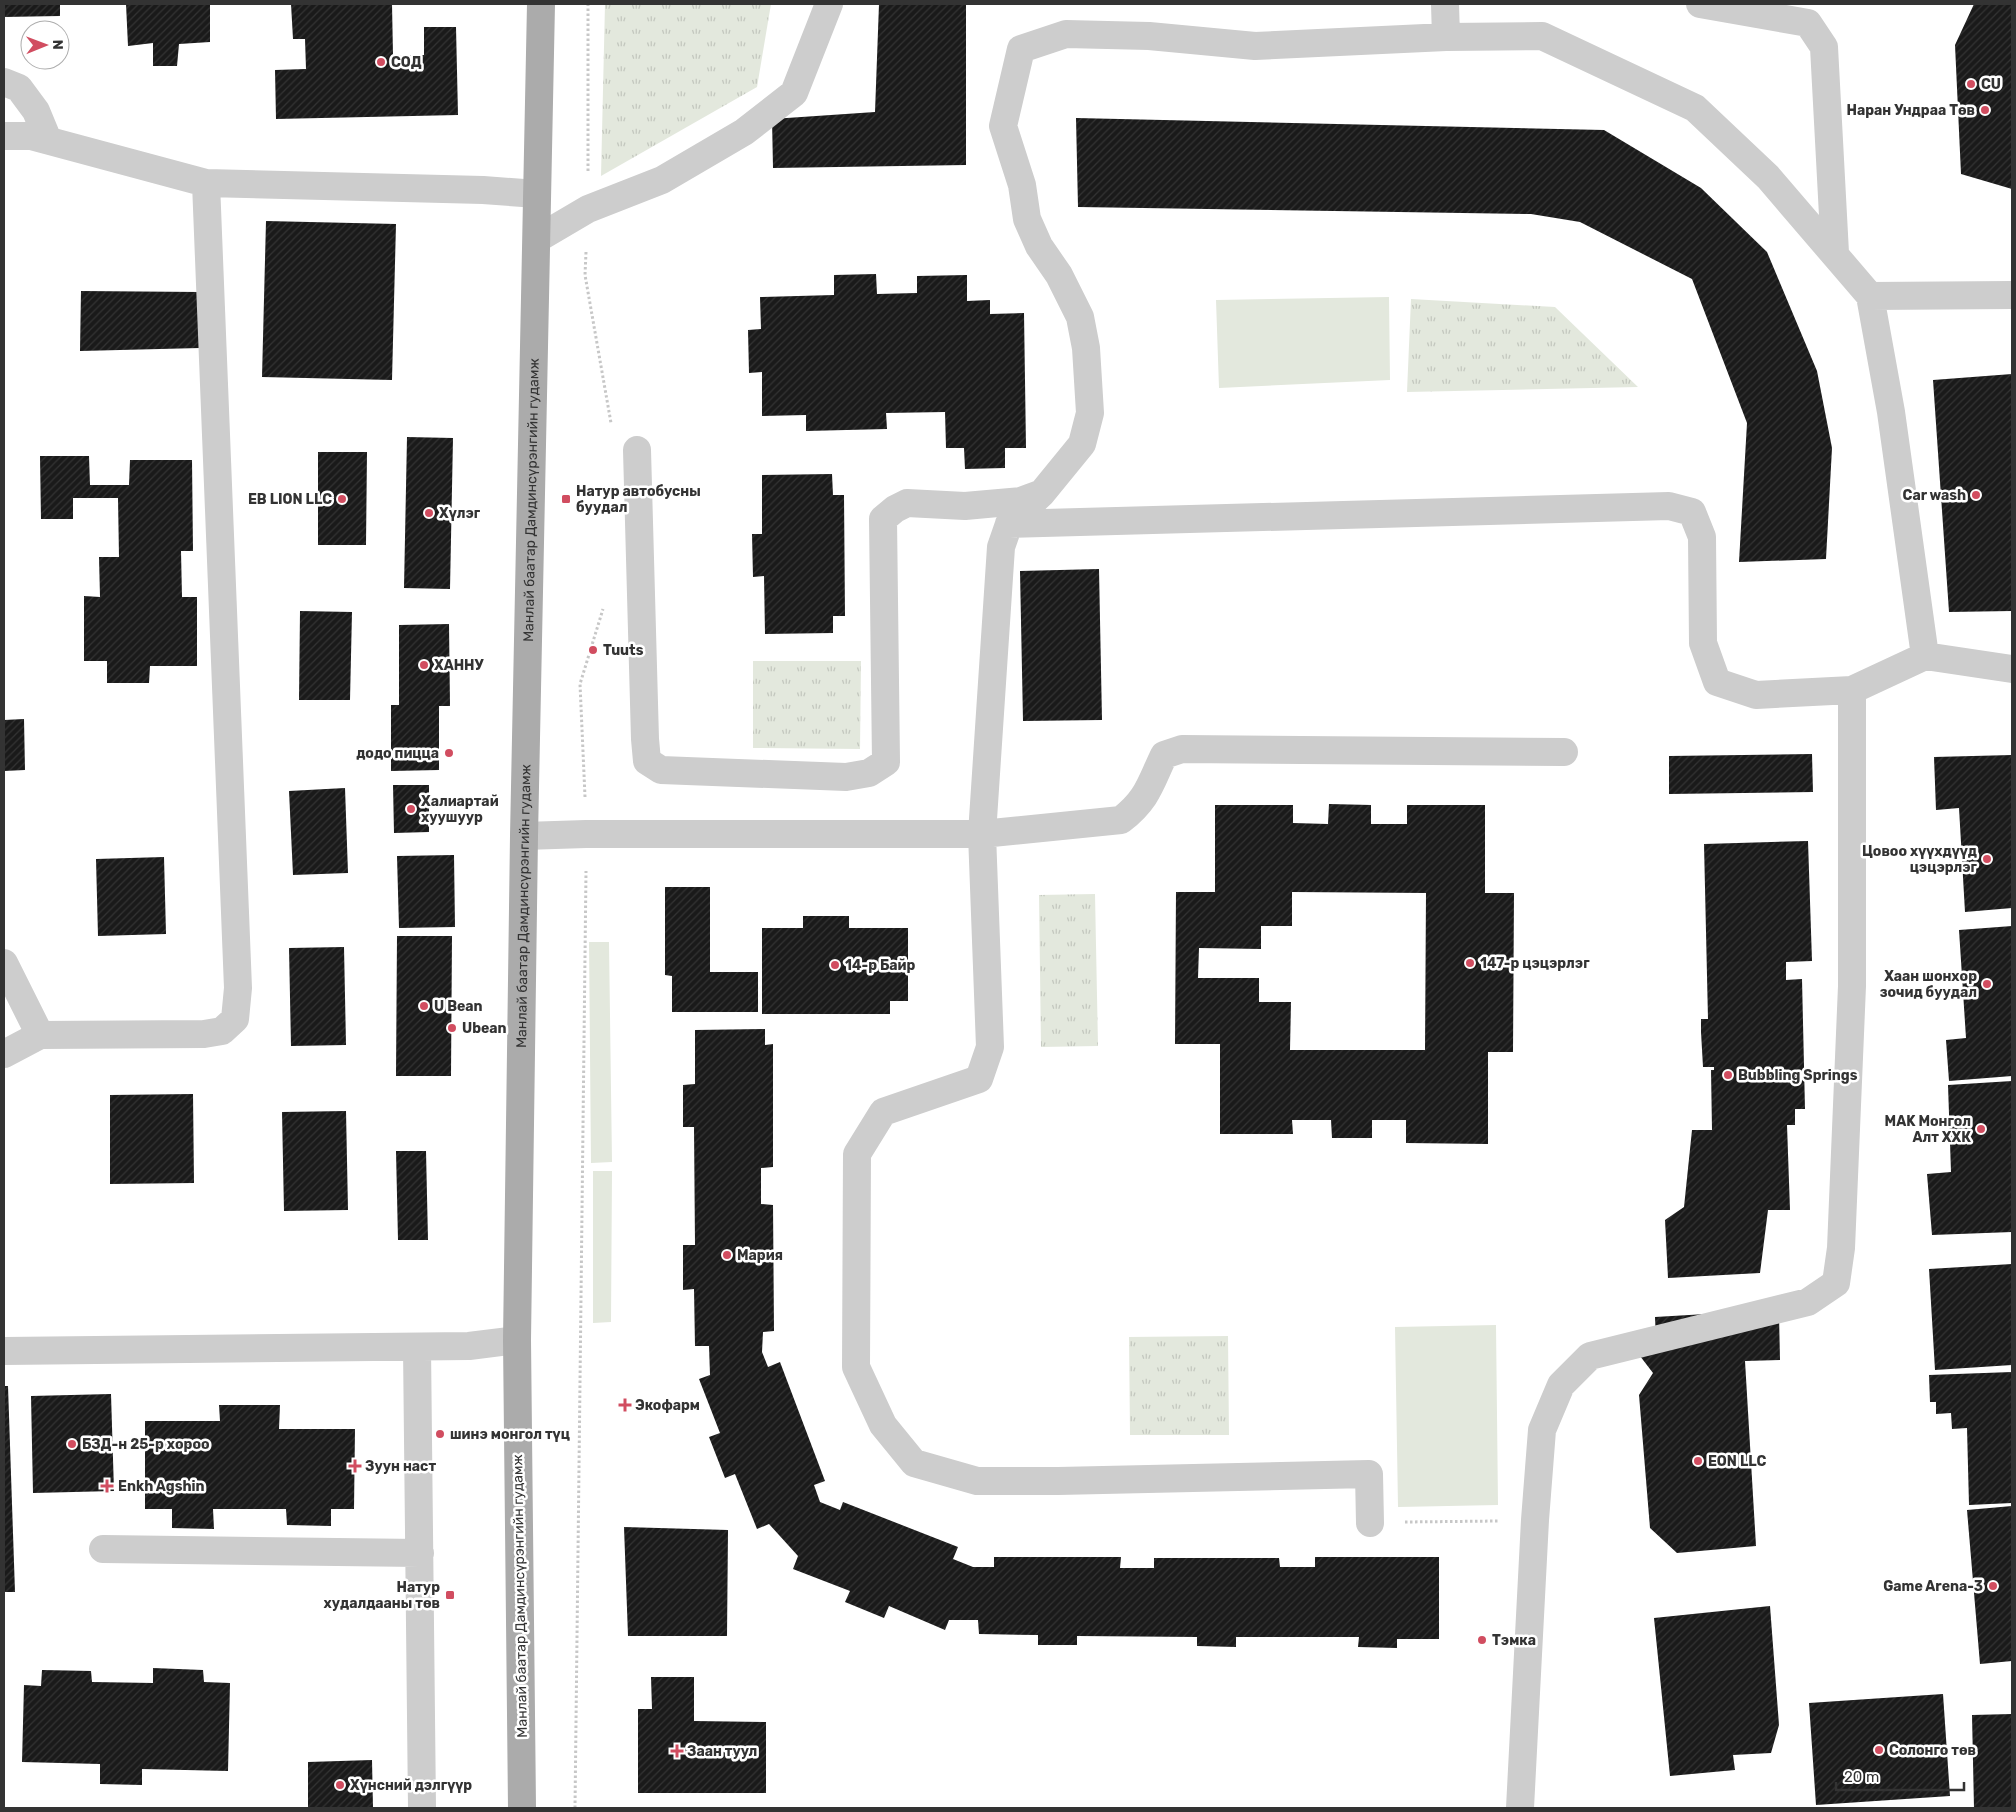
<svg xmlns="http://www.w3.org/2000/svg" width="2016" height="1812" viewBox="0 0 2016 1812" font-family="Rubik,sans-serif">
	<defs>
		<pattern id="park-tufts" width="24" height="20" patternUnits="userSpaceOnUse" patternTransform="scale(1.25)"><rect width="24" height="20" fill="#e3e8dd"/><path d="M3 7l-1-3M5 7V3M7 7l1-3M15 17l-1-3M17 17v-4M19 17l1-3" fill="none" stroke="#c3c7be"/></pattern>
		<pattern id="building-hatch" width="6" height="6" patternUnits="userSpaceOnUse" patternTransform="scale(1.25)"><rect width="6" height="6" fill="#1a1a1a"/><path d="M-1 1l2-2M0 6l6-6M5 7l2-2" fill="none" stroke="#333"/></pattern>
	</defs>
	<rect width="100%" height="100%" fill="#fff"/>
	<!-- grass -->
	<path fill="#e3e8dd" d="M1389,297L1390,380L1219,388L1216,300Z
		M589,942H609L612,1162L591,1163Z
		M593,1171H612L611,1322L593,1323Z
		M1496,1325L1498,1505L1398,1507L1395,1327Z"/>
	<!-- park -->
	<path fill="url(#park-tufts)" d="M605,4H771L757,87L601,176Z
		M1411,299L1555,307L1638,387L1407,392Z
		M753,661H861L860,749L753,748Z
		M1095,894L1098,1046L1041,1047L1039,895Z
		M1228,1336L1229,1435H1130L1129,1337Z"/>
	<!-- building -->
	<path fill="url(#building-hatch)" fill-rule="evenodd" d="M4,4H60V16L4,17Z
		M126,4H210V42L179,44L177,66H153V43L128,46Z
		M291,4H392L393,55H424V27H456L458,115L276,119L275,70L306,69L305,39H293Z
		M879,4H966V165L773,168L772,119L875,112Z
		M1974,4H2012V189L1961,174L1955,45Z
		M1076,118L1604,130L1701,188L1767,252L1817,371L1832,448L1826,559L1739,562L1747,423L1692,279L1580,222L1531,214L1078,207Z
		M266,221L396,224L392,380L262,377Z
		M876,274L877,294L917,293V276L967,275V301L990,300V314L1024,313L1026,448H1005V468L965,469L964,448H946L945,412L886,413L887,429L806,431V415L762,416V372L749,373L748,330L761,329L760,297L834,295V275Z
		M81,291L199,292L200,348L80,351Z
		M2012,374V611L1949,612L1933,380Z
		M407,437L453,438L450,589L404,588Z
		M318,452H367L366,545H318Z
		M40,456H89L90,485H129L130,460H192L193,551H181L182,597H197V666H150L149,683H107V661H84V596L100,597L99,557H119L118,498H73V519H41Z
		M832,474L833,495H844L845,616H833V633L765,634L764,576L753,577L752,534H762V475Z
		M1099,569L1102,720L1023,721L1020,571Z
		M300,611L352,612L350,700H299Z
		M449,624L450,706H439V770L391,771V705H399V625Z
		M24,719L25,770L4,771V720Z
		M1812,754L1813,792L1669,794V756Z
		M2012,755V908L1965,912L1959,808L1936,810L1934,757Z
		M393,785H429V832L394,833Z
		M345,788L348,873L293,875L289,791Z
		M1329,804L1371,805V824H1407V805H1485V893H1514L1513,1052H1488V1144L1406,1143V1120H1372V1138H1332L1331,1120H1292L1293,1134H1220V1044H1175L1176,892H1215V805H1293V823L1328,824ZM1292,892L1426,893L1425,1050H1290L1291,1002H1259V978H1198L1199,948L1261,949V926H1292Z
		M1808,841L1812,961L1786,962V980L1802,979L1805,1109H1795V1125H1787L1790,1210H1768L1760,1273L1668,1278L1665,1220L1684,1207L1692,1130H1712L1711,1070H1714V1067H1703L1701,1032V1019H1708L1704,844Z
		M454,855L455,927L399,928L397,856Z
		M164,857L166,934L98,936L96,859Z
		M665,887H710V972H758V1012H672V976L665,975Z
		M803,916H849V928H908V1001H890V1014H762V928H803Z
		M2012,926V1076L1949,1081L1946,1040L1966,1038L1959,930Z
		M397,936H452L451,1076H396Z
		M344,947L346,1045L291,1046L289,948Z
		M765,1029V1045L773,1044V1167L761,1168V1204L773,1205L774,1331L763,1332L762,1352L768,1367L780,1362L825,1481L814,1485L820,1502L840,1510L843,1502L958,1547L953,1559L973,1567H994V1557H1121L1120,1568H1154V1558H1279L1280,1567H1315V1557H1439V1639H1397V1648L1358,1647L1359,1637H1236V1647L1197,1646V1637L1077,1636V1645H1038V1635L979,1634L978,1620H949L945,1630L889,1606L884,1618L845,1602L850,1591L793,1569L798,1556L769,1524L757,1529L735,1474L725,1478L709,1437L720,1433L699,1379L710,1375L709,1346H695L694,1289L683,1290V1245H695L694,1127H683V1085L695,1084V1030Z
		M2012,1081V1232L1932,1235L1927,1174L1951,1172L1948,1085Z
		M193,1094L194,1183L110,1184V1095Z
		M346,1111L348,1210L284,1211L282,1112Z
		M396,1151H426L428,1240H398Z
		M2012,1264V1365L1935,1370L1929,1269Z
		M1740,1312L1779,1315L1780,1360L1745,1361L1756,1546L1677,1553L1650,1528L1639,1395L1653,1373L1640,1356L1656,1341L1655,1317Z
		M2012,1372V1503L1969,1505L1967,1428L1952,1429L1951,1413L1936,1414V1402H1930L1929,1375Z
		M4,1386H8L15,1592H4Z
		M111,1394L114,1491L33,1493L31,1396Z
		M219,1405H280L279,1429H355L354,1509H331V1526L287,1525L286,1509H213L214,1529L172,1528V1509H145V1421H220Z
		M2012,1506V1661L1980,1664L1967,1510Z
		M624,1527L728,1530L727,1636H628Z
		M1770,1606L1779,1725L1771,1753L1733,1755L1735,1770L1670,1776L1654,1618Z
		M153,1668L203,1670L204,1682L230,1683L228,1771L142,1769V1785L100,1784V1764L22,1762L24,1685L41,1686L42,1670L91,1671L92,1682L153,1683Z
		M651,1677H694V1721L766,1722V1793H638V1709H652Z
		M1943,1694L1950,1796L1816,1805L1809,1703Z
		M2012,1714V1808H1974L1972,1715Z
		M372,1760L373,1808H308V1762Z"/>
	<g fill="none" stroke-linecap="round" stroke-linejoin="round">
		<!-- path -->
		<path stroke="#c7c7c7" stroke-width="3" stroke-dasharray="2.5 2.5" stroke-linecap="butt" d="M588,171V4
			M586,252L585,275L611,423
			M585,797L580,684L603,609
			M1405,1522L1499,1521
			M575,1808L586,871"/>
		<!-- minor -->
		<path stroke="#cdcdcd" stroke-width="28" d="M1445,4L1446,37
			M1700,4L1808,23L1824,47L1835,253
			M4,82L19,88L36,111L48,140
			M4,136H31L206,183L483,190L537,194
			M537,239L588,209L662,180L744,132L794,93L829,4
			M1870,296L2012,295
			M637,450L645,739L647,761L661,770L846,777L869,773L886,762L883,519L895,509L907,503L965,506L1021,501L1040,494
			M1009,524L1669,506L1692,512L1702,537L1703,643L1717,682L1756,695L1852,690L1925,656
			M1564,752L1182,749L1164,755C1150,784 1148,799 1121,820L982,834L1001,547L1009,524L1042,493L1082,444L1090,413L1086,348L1080,317L1059,275L1039,246L1027,219L1022,185L1003,126L1021,49L1066,34L1149,36L1255,46L1446,37L1542,36L1695,108L1768,177L1870,296L1891,412L1925,656L2012,669
			M524,836L586,834H982L990,1047L979,1079L883,1112L857,1154L856,1367L883,1425L914,1463L977,1481H1058L1369,1474L1370,1523
			M4,963L40,1035
			M4,1054L40,1035L204,1034L222,1031L235,1019L238,988L206,183
			M417,1347L422,1808
			M4,1351L469,1346L517,1340
			M103,1549L420,1553
			M1520,1808L1535,1520L1542,1430L1561,1385L1590,1356L1808,1302L1836,1283L1841,1248L1852,986V690"/>
		<!-- major -->
		<path stroke="#ababab" stroke-width="28" id="s1" d="M522,1808L517,1340L524,836L541,4"/>
	</g>
	<!-- markers -->
	<g fill="#d14d60" stroke="#fff" stroke-width="2">
		<circle cx="381" cy="62" r="5"/>
		<circle cx="1971" cy="84" r="5"/>
		<circle cx="1985" cy="110" r="5"/>
		<circle cx="1976" cy="495" r="5"/>
		<circle cx="342" cy="499" r="5"/>
		<rect x="561" y="494" width="10" height="10" rx="2.5"/>
		<circle cx="429" cy="513" r="5"/>
		<circle cx="593" cy="650" r="5"/>
		<circle cx="424" cy="665" r="5"/>
		<circle cx="449" cy="753" r="5"/>
		<circle cx="411" cy="809" r="5"/>
		<circle cx="1987" cy="859" r="5"/>
		<circle cx="1470" cy="963" r="5"/>
		<circle cx="835" cy="965" r="5"/>
		<circle cx="1987" cy="984" r="5"/>
		<circle cx="424" cy="1006" r="5"/>
		<circle cx="452" cy="1028" r="5"/>
		<circle cx="1728" cy="1075" r="5"/>
		<circle cx="1981" cy="1129" r="5"/>
		<circle cx="727" cy="1255" r="5"/>
		<path d="M622.5 1397.5h5v5h5v5h-5v5h-5v-5h-5v-5h5z"/>
		<circle cx="440" cy="1434" r="5"/>
		<circle cx="72" cy="1444" r="5"/>
		<circle cx="1698" cy="1461" r="5"/>
		<path d="M352.5 1458.5h5v5h5v5h-5v5h-5v-5h-5v-5h5z"/>
		<path d="M104.5 1478.5h5v5h5v5h-5v5h-5v-5h-5v-5h5z"/>
		<circle cx="1993" cy="1586" r="5"/>
		<rect x="445" y="1590" width="10" height="10" rx="2.5"/>
		<circle cx="1482" cy="1640" r="5"/>
		<circle cx="1879" cy="1750" r="5"/>
		<path d="M674.5 1743.5h5v5h5v5h-5v5h-5v-5h-5v-5h5z"/>
		<circle cx="340" cy="1785" r="5"/>
	</g>
	<g text-anchor="middle" dominant-baseline="central" stroke-width="5" stroke-linejoin="round" paint-order="stroke">
		<!-- poi labels -->
		<g font-size="14" font-weight="bold" fill="#333" stroke="#fff" text-anchor="start">
			<text x="391" y="62">СОД</text>
			<text x="1981" y="84">CU</text>
			<text x="1975" y="110" text-anchor="end">Наран Ундраа Төв</text>
			<text x="576" y="491">Натур автобусны<tspan x="576" dy="16">буудал</tspan></text>
			<text x="1966" y="495" text-anchor="end">Car wash</text>
			<text x="332" y="499" text-anchor="end">EB LION LLC</text>
			<text x="439" y="513">Хүлэг</text>
			<text x="603" y="650">Tuuts</text>
			<text x="434" y="665">ХАННУ</text>
			<text x="439" y="753" text-anchor="end">додо пицца</text>
			<text x="421" y="801">Халиартай<tspan x="421" dy="16">хуушуур</tspan></text>
			<text x="1977" y="851" text-anchor="end">Цовоо хүүхдүүд<tspan x="1977" dy="16">цэцэрлэг</tspan></text>
			<text x="1480" y="963">147-р цэцэрлэг</text>
			<text x="845" y="965">14-р Байр</text>
			<text x="1977" y="976" text-anchor="end">Хаан шонхор<tspan x="1977" dy="16">зочид буудал</tspan></text>
			<text x="434" y="1006">U Bean</text>
			<text x="462" y="1028">Ubean</text>
			<text x="1738" y="1075">Bubbling Springs</text>
			<text x="1971" y="1121" text-anchor="end">MAK Монгол<tspan x="1971" dy="16">Алт ХХК</tspan></text>
			<text x="737" y="1255">Мария</text>
			<text x="635" y="1405">Экофарм</text>
			<text x="450" y="1434">шинэ монгол түц</text>
			<text x="82" y="1444">БЗД-н 25-р хороо</text>
			<text x="1708" y="1461">EON LLC</text>
			<text x="365" y="1466">Зуун наст</text>
			<text x="118" y="1486">Enkh Agshin</text>
			<text x="1983" y="1586" text-anchor="end">Game Arena-3</text>
			<text x="440" y="1587" text-anchor="end">Натур<tspan x="440" dy="16">худалдааны төв</tspan></text>
			<text x="1492" y="1640">Тэмка</text>
			<text x="1889" y="1750">Солонго төв</text>
			<text x="687" y="1751">Заан туул</text>
			<text x="350" y="1785">Хүнсний дэлгүүр</text>
		</g>
		<!-- street labels -->
		<g font-size="14" fill="#333" stroke="#fff">
			<text stroke="none"><textPath href="#s1" startOffset="1308">Манлай баатар Дамдинсүрэнгийн гудамж</textPath></text>
			<text stroke="none"><textPath href="#s1" startOffset="902">Манлай баатар Дамдинсүрэнгийн гудамж</textPath></text>
			<text transform="translate(520 1596) rotate(-91)">Манлай баатар Дамдинсүрэнгийн гудамж</text>
		</g>
	</g>
	<!-- border -->
	<rect width="2016" height="1812" fill="none" stroke="#333333" stroke-width="10"/>
	<!-- north arrow -->
	<g transform="translate(45 45) rotate(89)"><circle r="24" fill="#ffffff" stroke="#adadad"/>
	<path d="M0-4L9 19L0 12L-9 19Z" fill="#d14d60"/>
	<text y="-8" font-size="14" font-weight="bold" text-anchor="middle" fill="#333333">N</text>
	</g>
	<!-- scale -->
	<path d="M1836 1782v8h128v-8" fill="none" stroke="#333333" stroke-width="2.5"/>
	<text x="1844" y="1782" font-size="15" fill="#333333" stroke="#ffffff" stroke-width="4" paint-order="stroke">20 m</text>
</svg>
